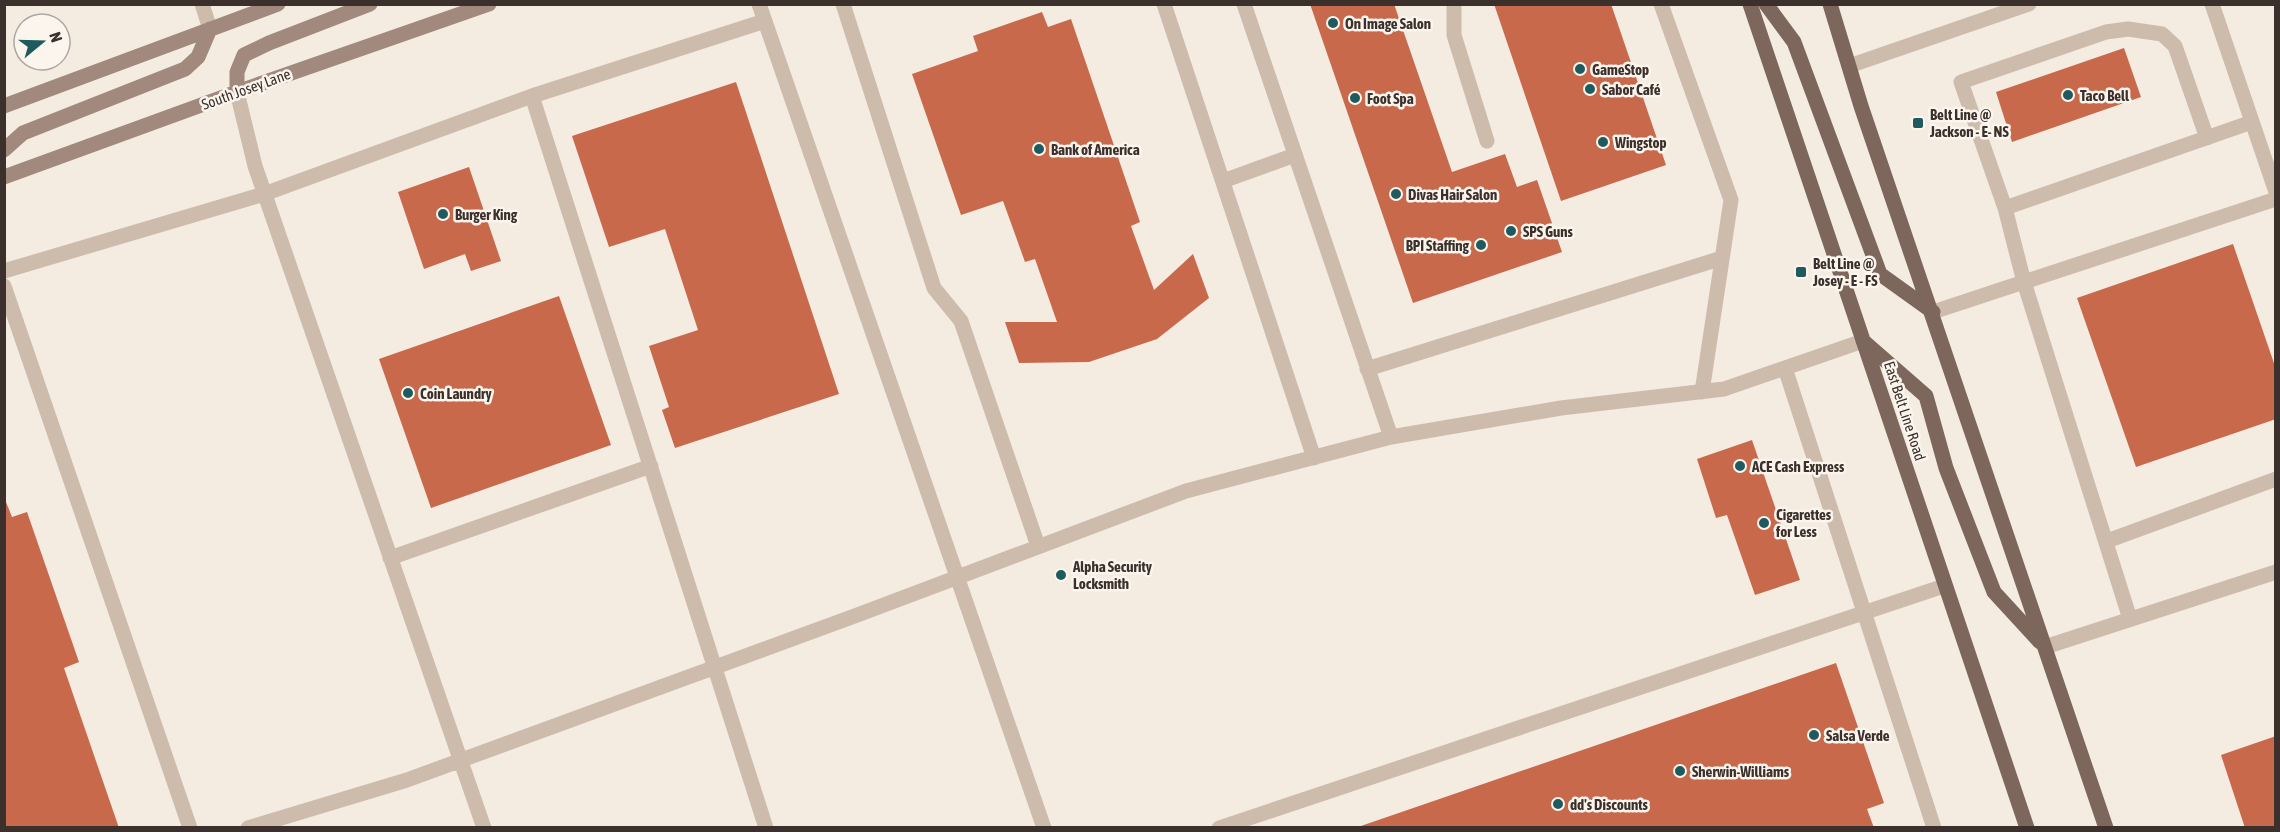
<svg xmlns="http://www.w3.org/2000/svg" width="2280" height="832" viewBox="0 0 2280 832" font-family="'Asap Condensed',sans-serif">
	<rect width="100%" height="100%" fill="#f4ebe1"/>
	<!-- building -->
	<path fill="#c8694b" d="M1310,4H1394L1452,172L1505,154L1517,187L1537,180L1562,252L1413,303Z
		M1494,4H1611L1666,165L1561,201Z
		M1042,12L1048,27L1071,19L1140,222L1131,226L1154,290L1193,254L1209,298L1157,339L1089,362L1019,363L1005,322H1057L1035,259L1025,262L1003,201L961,215L912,74L978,51L973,36Z
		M2124,48L2141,97L2012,142L1996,92Z
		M736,82L839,394L675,448L662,410L669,407L649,346L698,330L665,229L609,247L572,136Z
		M469,167L501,261L471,271L465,254L424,269L398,192Z
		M2233,244L2276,369V419L2136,467L2077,298Z
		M559,296L611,445L431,508L379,359Z
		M1752,440L1800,580L1755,595L1727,515L1716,518L1697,459Z
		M4,497L12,517L27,512L79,662L64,668L119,828H4Z
		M1836,663L1884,803L1867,809L1874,828H1355Z
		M2276,736V828H2245L2221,755Z"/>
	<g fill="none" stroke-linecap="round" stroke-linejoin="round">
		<!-- service -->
		<path stroke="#cdbbac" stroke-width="15" d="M759,4L1044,828
			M843,4L934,288L961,321L1038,546
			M1164,4L1314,458
			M1244,4L1391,437
			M1454,4V35L1487,141
			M1661,4L1731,200L1702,392
			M2212,4L2276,192
			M765,21L532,96L766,828
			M1849,66L2029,4
			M237,92L255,166L484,828
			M1223,181L1295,155
			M2005,208L1961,82L2106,32L2128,29L2162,34L2175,46L2207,138
			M4,271L264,194L532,96
			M4,286L190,828
			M1933,312L2276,199
			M1785,368L1934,828
			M1367,369L1722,258
			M2107,541L2276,479
			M390,558L651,466
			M2130,619L2024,282L2005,208L2252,122
			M2045,647L2276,572
			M248,828L407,780L860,614L1186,491L1391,437L1561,408L1724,389L1863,341
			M1219,828L1944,586"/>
		<!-- minor -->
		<path stroke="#cdbbac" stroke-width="15" d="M202,4L210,29"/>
		<!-- secondary -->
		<path stroke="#a18a7d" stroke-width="15" d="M237,92V72L244,55L269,43L370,4
			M4,106L278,4
			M4,150L23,133L185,69L198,57L210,29
			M4,177L237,92L489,4"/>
		<!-- primary -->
		<path stroke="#7d675c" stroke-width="15" d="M1750,4L2027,828
			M1766,4L1794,42L1880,274L1933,312
			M1830,4L1861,106L2106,828
			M1863,341L1926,396L1946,468L1994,592L2040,642"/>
	</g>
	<!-- markers -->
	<g fill="#1f5a5e" stroke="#fbf5ee" stroke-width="2">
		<circle cx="1333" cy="23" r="6"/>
		<circle cx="1580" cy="69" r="6"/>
		<circle cx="1590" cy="89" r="6"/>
		<circle cx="2068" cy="95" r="6"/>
		<circle cx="1355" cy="98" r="6"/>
		<rect x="1912" y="117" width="12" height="12" rx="3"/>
		<circle cx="1603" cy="142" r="6"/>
		<circle cx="1039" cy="149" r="6"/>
		<circle cx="1396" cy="194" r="6"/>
		<circle cx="443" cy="214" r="6"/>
		<circle cx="1511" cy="231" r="6"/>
		<circle cx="1481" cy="245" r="6"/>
		<rect x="1795" y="266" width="12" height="12" rx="3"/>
		<circle cx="408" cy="393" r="6"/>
		<circle cx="1740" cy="466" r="6"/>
		<circle cx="1764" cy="523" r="6"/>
		<circle cx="1061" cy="575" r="6"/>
		<circle cx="1814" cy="735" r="6"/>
		<circle cx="1680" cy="771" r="6"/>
		<circle cx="1558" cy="804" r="6"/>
	</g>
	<g text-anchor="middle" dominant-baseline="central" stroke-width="5" stroke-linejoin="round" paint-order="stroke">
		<!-- poi labels -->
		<g font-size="15" font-weight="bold" fill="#3b302b" stroke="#fbf5ee" text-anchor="start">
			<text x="1345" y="23">On Image Salon</text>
			<text x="1592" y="69">GameStop</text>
			<text x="1602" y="89">Sabor Café</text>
			<text x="2080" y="95">Taco Bell</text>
			<text x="1367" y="98">Foot Spa</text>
			<text x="1930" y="114">Belt Line @<tspan x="1930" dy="17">Jackson - E- NS</tspan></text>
			<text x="1615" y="142">Wingstop</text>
			<text x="1051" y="149">Bank of America</text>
			<text x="1408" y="194">Divas Hair Salon</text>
			<text x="455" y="214">Burger King</text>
			<text x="1523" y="231">SPS Guns</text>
			<text x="1469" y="245" text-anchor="end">BPI Staffing</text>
			<text x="1813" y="263">Belt Line @<tspan x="1813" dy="17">Josey - E - FS</tspan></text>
			<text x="420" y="393">Coin Laundry</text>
			<text x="1752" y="466">ACE Cash Express</text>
			<text x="1776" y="514">Cigarettes<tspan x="1776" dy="17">for Less</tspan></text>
			<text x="1073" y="566">Alpha Security<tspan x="1073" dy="17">Locksmith</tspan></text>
			<text x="1826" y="735">Salsa Verde</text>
			<text x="1692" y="771">Sherwin-Williams</text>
			<text x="1570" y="804">dd's Discounts</text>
		</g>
		<!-- street labels -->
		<g font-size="15" fill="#3b302b" stroke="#fbf5ee">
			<text transform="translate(246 89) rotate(-20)">South Josey Lane</text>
			<text transform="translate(1905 411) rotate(72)">East Belt Line Road</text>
		</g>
	</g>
	<!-- border -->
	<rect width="2280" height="832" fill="none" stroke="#3b302b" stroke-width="12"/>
	<!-- north arrow -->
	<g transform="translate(42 42) rotate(71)"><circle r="28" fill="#fbf5ee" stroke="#aea6a0" stroke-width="1.5"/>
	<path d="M0-4.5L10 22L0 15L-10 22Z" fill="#1f5a5e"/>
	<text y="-9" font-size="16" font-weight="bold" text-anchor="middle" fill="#3b302b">N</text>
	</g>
</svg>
